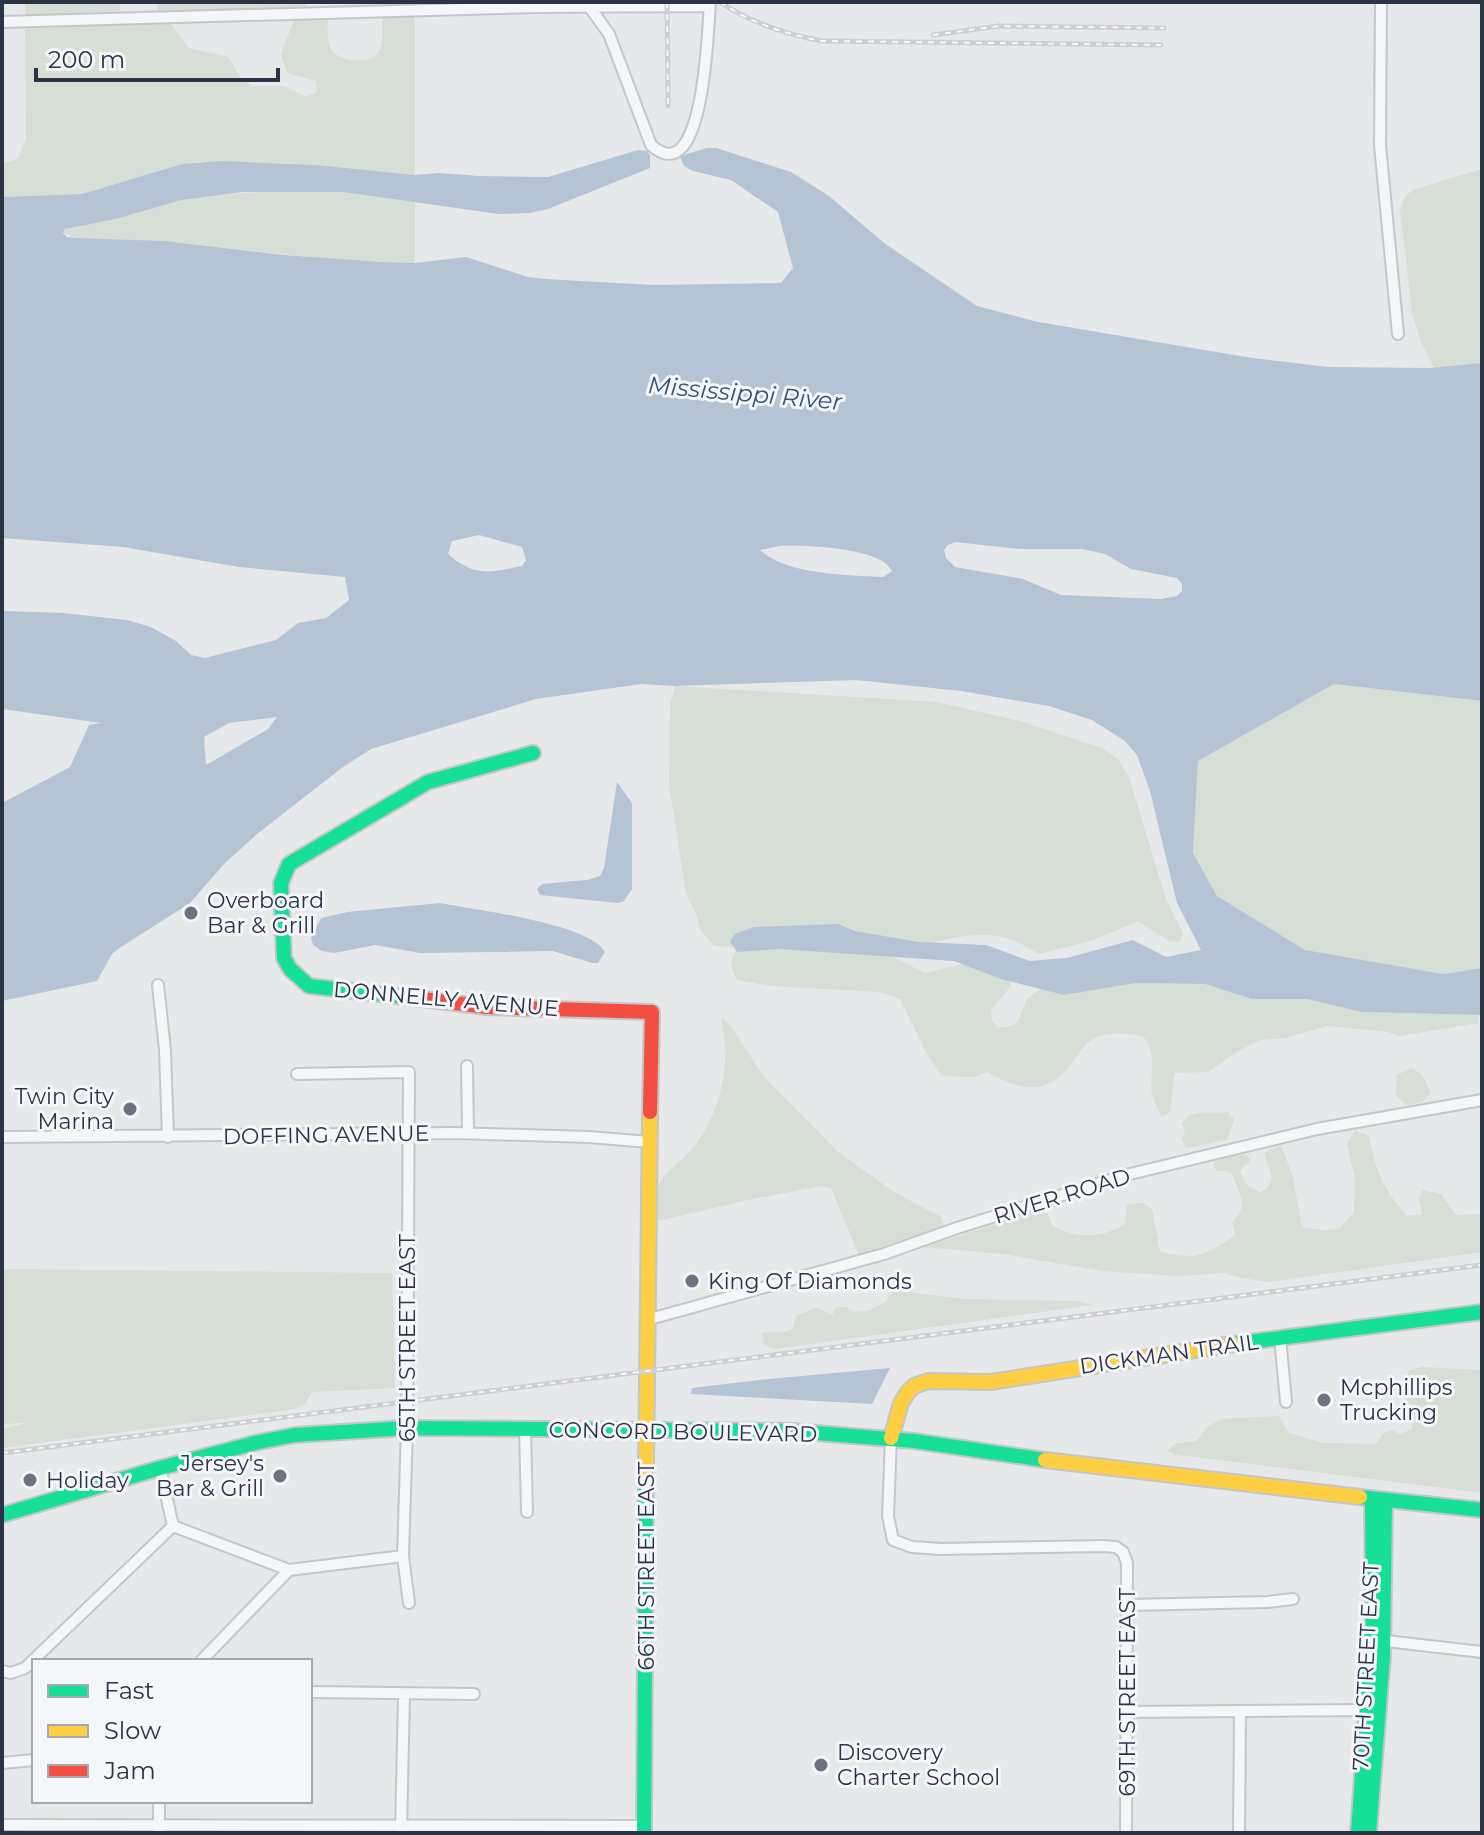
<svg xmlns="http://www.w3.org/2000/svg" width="1484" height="1835" viewBox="0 0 1484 1835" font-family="Montserrat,sans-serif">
	<rect width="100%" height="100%" fill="#e6e8ea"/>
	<!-- green -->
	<path fill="#d6ded6" d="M25,2H119L121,14L25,17Z
		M158,2H306L307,11L157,13Z
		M415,16V175L284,163L198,162L168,168L82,194L2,197V162H10L19,157L26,138L25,24L168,20L189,48L229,57L240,77L252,86H284L306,97L317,92L316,81L287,73L281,53L295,18H328C328,27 326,41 331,49C337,61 368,65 377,54C384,46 382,27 382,17Z
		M1482,169V363L1434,368L1421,342L1412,314L1400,208L1404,198L1412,190Z
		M277,191L343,192L415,202V263L335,260L165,241L77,238L63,233L65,229L116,219L181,200L209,195Z
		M1334,684L1482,701V968L1443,974L1305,950L1217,896L1193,853L1198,761Z
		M675,686L937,702L1024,722L1102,748L1118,759L1129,777L1166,899L1183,933L1179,942L1169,941L1138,921L1094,940L1039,954C1029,949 1020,942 1010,939C970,927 929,944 891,956L925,973L963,964L1010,981L1011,986L991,1010L992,1020L998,1028L1012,1026L1018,1021L1027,999L1041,989L1064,995L1135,983L1205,984L1252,999H1307L1362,1012L1477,1015L1479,1023L1400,1036L1388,1032L1327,1026L1286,1038L1260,1040L1235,1053L1208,1072L1175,1073L1170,1112L1162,1117C1159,1110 1154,1102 1152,1095C1149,1079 1157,1054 1146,1040C1142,1035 1135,1035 1129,1034C1070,1028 1084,1072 1045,1085C1026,1092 1004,1081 987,1072L974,1077L942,1076L926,1052L900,999L879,992L772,986L737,980C731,968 728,961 737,951L733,947L714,946L701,931L696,913L686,894L669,784L670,704Z
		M721,1018L729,1023L764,1077L837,1151L894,1192L941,1217L944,1226L859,1255L831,1188L822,1186L752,1199L658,1221C650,1165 675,1177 700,1138C723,1104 731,1058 721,1018Z
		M1411,1068C1423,1073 1426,1080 1430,1093L1422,1102L1406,1105L1396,1096L1397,1075Z
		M1228,1112L1234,1120L1227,1140L1186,1148L1182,1139L1185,1131L1182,1123C1193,1107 1211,1115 1228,1112Z
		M1355,1130L1369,1136C1374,1168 1385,1192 1407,1216L1422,1214L1419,1198L1423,1190L1441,1194L1456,1215L1482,1214V1252L1269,1282L1241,1278L1224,1273L1178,1276L1102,1271L1003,1254L924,1247L1037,1211H1046L1053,1226C1077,1239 1101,1239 1125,1224L1127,1204L1143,1203L1152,1209L1160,1252C1199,1260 1202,1257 1235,1235L1232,1223L1241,1210L1242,1201L1233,1175L1227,1171H1217L1213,1166L1215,1161L1240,1154L1247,1155L1250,1159L1249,1164L1243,1166L1240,1172L1247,1185L1260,1193C1281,1179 1268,1172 1264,1153L1281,1145L1293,1177L1302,1227L1323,1230L1339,1229L1354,1212L1355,1180L1347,1144Z
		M2,1269L392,1273L395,1388L312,1392L305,1404L295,1409L2,1448V1429L27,1423L2,1424Z
		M895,1285L915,1293L965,1299L1078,1301L1093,1305L774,1349L764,1345L762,1333L789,1331L792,1329L797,1315C818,1309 810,1303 832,1315L836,1307H845L855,1312L867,1311L886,1302Z
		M1422,1367L1482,1370V1493L1178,1455L1167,1451L1174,1444L1196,1441L1208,1427L1221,1419L1279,1416L1289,1433L1323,1443L1375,1444L1385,1432L1392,1430L1400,1434L1412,1429L1413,1414L1401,1387L1410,1370Z"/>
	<!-- water -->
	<path fill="#b4c4d5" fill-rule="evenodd" d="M707,148H716L791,172L829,196L884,243L977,306L1038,322L1246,357L1328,367L1430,368L1482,363V701L1334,684L1198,761L1193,853L1217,896L1305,950L1443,974L1482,968V1015L1362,1012L1307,999H1252L1205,984L1135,983L1064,995L1001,979L954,961L779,949L737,952L730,941L735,934L754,927L838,924L855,931L918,942L986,945L1030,961L1067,958L1133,940L1166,957L1201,950L1177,903L1150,791L1137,755L1125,741L1092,720L1049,706L961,691L856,680L675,686L641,684L536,699L371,749L343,767L257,834L225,863L190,903L118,949L112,954L97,981L2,1001V803L70,767L89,725L101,723L2,709V611L63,613L127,620L151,627L176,641L191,655L205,658L276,640L298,623L326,618L349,600L345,577L239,567L123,547L2,538V197L82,194L182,164L221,161L315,165L415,175L439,173L478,176L548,177L638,150L647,151L650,155V168L548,209L530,213L499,214L343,192H242L181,200L116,219L65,229L63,233L67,237L77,238L165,241L283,255L382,262L415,263L466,257L528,277L545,279L654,285L781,283L793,268L778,212L731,180L693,171L684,166L680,156ZM479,535L522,547L526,560L522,566C490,573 474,577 448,554L452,541ZM956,542L1019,549H1082L1105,554L1131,569L1177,578L1182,584V591L1177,596L1161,599L1061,595L1023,579L955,567L946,558L944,550L948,545ZM780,546C804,545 881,547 892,571L883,577C847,575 787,575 760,550ZM277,717L268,729L206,765L204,737L229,723Z
		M617,782L632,803V889L624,901L618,903L540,895L537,889L542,884L587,880L600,876L604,868Z
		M440,903C475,910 588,923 605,952L598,963H592L553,951L420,953L375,945L334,953L322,951L313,945L311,938L321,918L348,912Z
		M890,1368L872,1404L691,1394L692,1388L769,1379Z"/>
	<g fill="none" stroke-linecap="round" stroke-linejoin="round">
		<!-- street casing -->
		<g stroke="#c4c6c8" stroke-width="14">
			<path id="street" d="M1381,2L1380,145L1398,334
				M588,5L609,34L651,145C705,194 708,24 710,2
				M2,22L536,7L709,6
				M158,985L165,1050L168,1137
				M467,1066L468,1133
				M297,1074L409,1072L407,1428L403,1556L409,1603
				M2,1137L455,1133L589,1137L649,1142
				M650,1319L884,1254L957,1228L1130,1174L1317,1129L1482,1100
				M1280,1337L1286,1402
				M525,1429L527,1512
				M891,1438L888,1516L893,1540L912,1547L941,1549L1103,1546L1116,1547L1123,1552L1127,1563L1126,1833
				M160,1468L173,1526L289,1570L403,1556
				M1128,1605L1267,1602L1293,1599
				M1377,1640L1482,1652
				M201,1661L289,1570
				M2,1671L11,1673L25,1668L173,1526
				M310,1692L474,1694
				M1126,1712L1367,1710
				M2,1763L34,1760
				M159,1801V1833
				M2,1825L644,1826
				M401,1833L404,1694
				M1239,1833L1240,1712"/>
		</g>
		<!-- fast casing -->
		<g stroke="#c4c6c8" stroke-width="18">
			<path id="fast" d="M423,999L309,986L290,969L284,958L281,883L289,864L428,782L533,753
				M1233,1344L1482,1312
				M1360,1497L1482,1510
				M2,1515L160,1468L259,1442L295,1435L407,1428L792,1431L914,1441L1045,1460
				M644,1833L646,1469
				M1358,1833L1373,1618L1372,1499
				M1369,1833L1383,1656L1385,1500"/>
		</g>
		<!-- slow casing -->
		<g stroke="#c4c6c8" stroke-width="18">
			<path id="slow" d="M891,1438L901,1403L908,1392L914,1386L928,1381L991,1382L1233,1344
				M1045,1460L1360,1497
				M646,1469L650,1112"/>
		</g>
		<!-- jam casing -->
		<g stroke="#c4c6c8" stroke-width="18">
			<path id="jam" d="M423,999L487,1007L652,1012L650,1112"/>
		</g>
		<!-- street -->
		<use href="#street" stroke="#f5f6f7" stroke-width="10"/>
		<!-- fast -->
		<use href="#fast" stroke="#16e098" stroke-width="14"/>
		<!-- slow -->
		<use href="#slow" stroke="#ffcf43" stroke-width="14"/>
		<!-- jam -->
		<use href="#jam" stroke="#f24e42" stroke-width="14"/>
		<!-- rail casing -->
		<g stroke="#cecfd2" stroke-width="5">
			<path id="rail" d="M667,2L668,106
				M720,2C751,23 785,34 822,41L1161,45
				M933,35L999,26L1164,28
				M2,1453L1482,1265"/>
		</g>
		<!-- rail -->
		<use href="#rail" stroke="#f4f6f9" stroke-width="2" stroke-dasharray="6" stroke-linecap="butt"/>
	</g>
	<!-- markers -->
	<g fill="#6c737f" stroke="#f4f6f9" stroke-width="3">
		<circle cx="191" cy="913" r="8"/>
		<circle cx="130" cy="1109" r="8"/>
		<circle cx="692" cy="1281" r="8"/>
		<circle cx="1324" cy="1400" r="8"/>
		<circle cx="280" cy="1476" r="8"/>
		<circle cx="30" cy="1480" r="8"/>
		<circle cx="821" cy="1765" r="8"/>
	</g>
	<g text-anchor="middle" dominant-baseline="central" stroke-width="6" stroke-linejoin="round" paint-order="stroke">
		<!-- poi labels -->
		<g font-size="22" fill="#2b3445" stroke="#f4f6f9" text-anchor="start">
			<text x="207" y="900">Overboard<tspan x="207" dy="25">Bar &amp; Grill</tspan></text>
			<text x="114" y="1096" text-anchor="end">Twin City<tspan x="114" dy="25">Marina</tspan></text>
			<text x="708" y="1281">King Of Diamonds</text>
			<text x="1340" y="1387">Mcphillips<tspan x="1340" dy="25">Trucking</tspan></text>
			<text x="264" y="1463" text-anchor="end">Jersey's<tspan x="264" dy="25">Bar &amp; Grill</tspan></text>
			<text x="46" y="1480">Holiday</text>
			<text x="837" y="1752">Discovery<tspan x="837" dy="25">Charter School</tspan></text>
		</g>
		<!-- street labels -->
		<g font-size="22" fill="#2b3445" stroke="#f4f6f9">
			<text transform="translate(446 999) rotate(5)">DONNELLY AVENUE</text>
			<text transform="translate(326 1135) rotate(-1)">DOFFING AVENUE</text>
			<text transform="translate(1062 1196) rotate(-17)">RIVER ROAD</text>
			<text transform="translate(407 1338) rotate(-90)">65TH STREET EAST</text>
			<text transform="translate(1169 1354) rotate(-8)">DICKMAN TRAIL</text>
			<text transform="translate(683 1432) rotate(1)">CONCORD BOULEVARD</text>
			<text transform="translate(646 1566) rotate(-90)">66TH STREET EAST</text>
			<text transform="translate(1366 1666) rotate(-87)">70TH STREET EAST</text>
			<text transform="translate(1127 1692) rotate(-90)">69TH STREET EAST</text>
		</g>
		<!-- water labels -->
		<g font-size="24" font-style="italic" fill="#34527a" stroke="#f4f6f9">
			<text transform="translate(745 393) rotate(5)">Mississippi River</text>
		</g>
	</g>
	<!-- border -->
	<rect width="1484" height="1835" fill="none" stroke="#2b3445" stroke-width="8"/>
	<!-- legend -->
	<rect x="32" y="1659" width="280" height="144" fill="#f4f6f9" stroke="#a4a8b1" stroke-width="2"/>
	<rect x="48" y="1685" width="40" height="12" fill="#16e098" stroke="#a4a8b1" stroke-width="2"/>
	<text x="104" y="1699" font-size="24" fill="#2b3445">Fast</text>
	<rect x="48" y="1725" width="40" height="12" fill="#ffcf43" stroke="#a4a8b1" stroke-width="2"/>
	<text x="104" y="1739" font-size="24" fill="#2b3445">Slow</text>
	<rect x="48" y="1765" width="40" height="12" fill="#f24e42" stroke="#a4a8b1" stroke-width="2"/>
	<text x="104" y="1779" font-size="24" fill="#2b3445">Jam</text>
	<!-- scale -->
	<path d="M36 68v12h242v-12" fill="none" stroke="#2b3445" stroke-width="4"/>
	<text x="48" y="68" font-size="24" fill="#2b3445" stroke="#f4f6f9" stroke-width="6" paint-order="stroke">200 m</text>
</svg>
